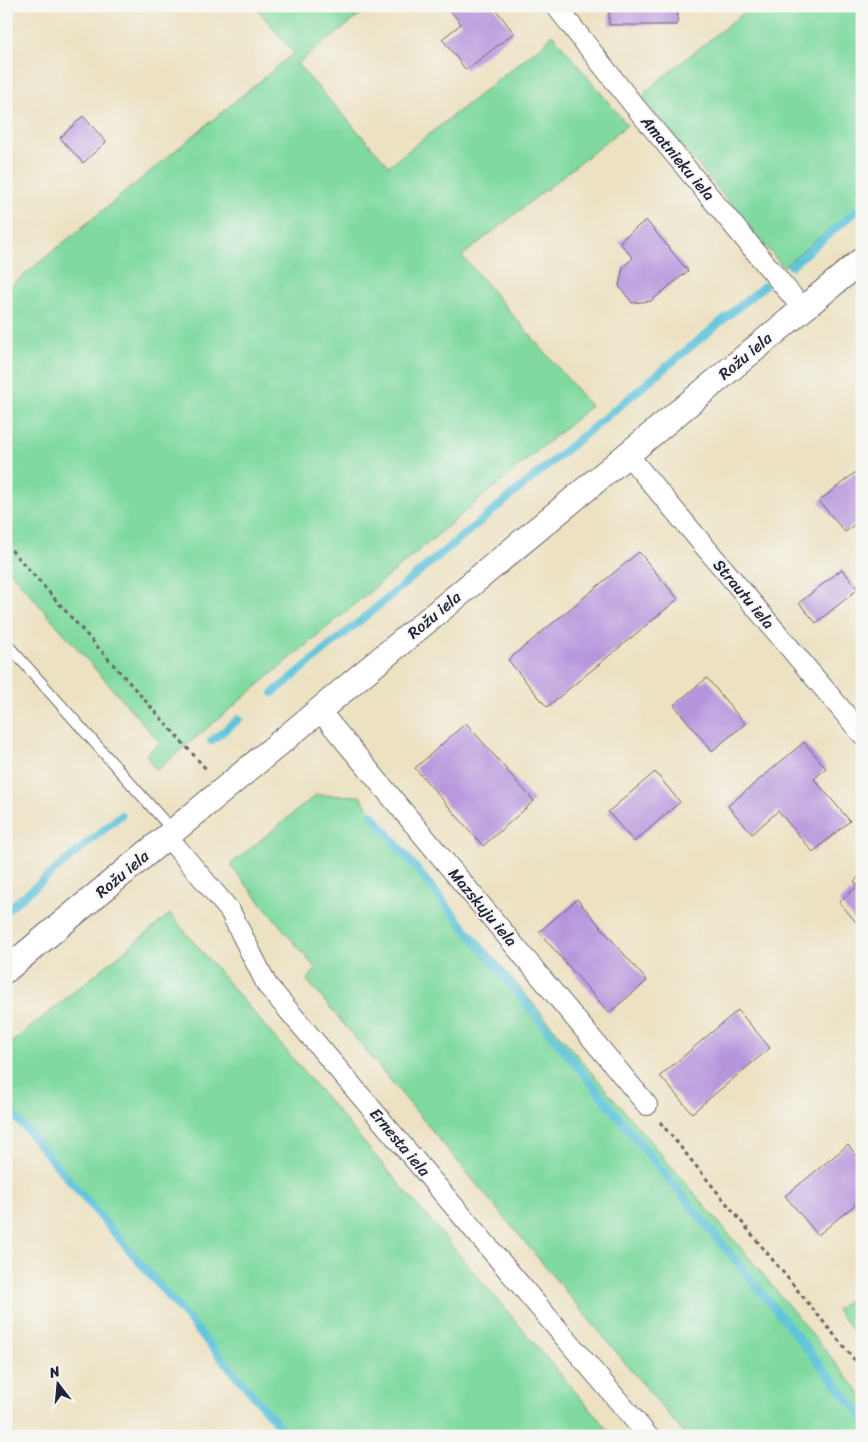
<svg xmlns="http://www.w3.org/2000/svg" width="868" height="1442" viewBox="0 0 868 1442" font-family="Sriracha,sans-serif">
	<rect width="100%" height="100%" fill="#f6f6f2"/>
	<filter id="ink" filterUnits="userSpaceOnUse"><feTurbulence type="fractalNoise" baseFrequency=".02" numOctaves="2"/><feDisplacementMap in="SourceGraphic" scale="10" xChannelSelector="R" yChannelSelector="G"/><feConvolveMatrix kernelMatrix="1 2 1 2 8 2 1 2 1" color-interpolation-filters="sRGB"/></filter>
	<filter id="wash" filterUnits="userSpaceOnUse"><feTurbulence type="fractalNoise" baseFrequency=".0096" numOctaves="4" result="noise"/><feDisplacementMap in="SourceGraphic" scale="20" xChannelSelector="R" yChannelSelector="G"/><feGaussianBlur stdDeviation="1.12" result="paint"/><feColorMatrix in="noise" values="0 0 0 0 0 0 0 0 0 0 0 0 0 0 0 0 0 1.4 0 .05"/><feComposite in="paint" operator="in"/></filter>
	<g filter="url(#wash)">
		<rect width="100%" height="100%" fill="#ece1c1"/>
		<!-- green -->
		<path fill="#80daa0" stroke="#517e6e" d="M255,6H372L297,64L389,166L546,42L552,34L627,125L462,256L591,406L156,771L146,754L160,743L6,567V290L294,53Z
			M752,6H862V202L783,267L643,99L647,90Z
			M316,795L360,796L372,814L755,1265L862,1395V1436H686L307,980L316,969L230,865Z
			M170,914L613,1436H289L6,1106V1047Z
			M862,1290V1342L836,1310Z"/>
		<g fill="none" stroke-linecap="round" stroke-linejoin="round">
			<!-- stream -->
			<path stroke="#5ec3dc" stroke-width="8" d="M791,266L862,206
				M273,693L764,286
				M211,741L239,719
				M372,814L862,1416
				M6,911L121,815
				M6,1106L288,1436"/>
		</g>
		<g id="blocks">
			<!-- building -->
			<path fill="#b795dd" d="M447,6H493L514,33L466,70L442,39L461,24Z
				M609,6H678L677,25H609Z
				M83,116L106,142L83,163L60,138Z
				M646,220L688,271L651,301L632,303L619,286L623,267L633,258L619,242Z
				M857,471L862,478V519L845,532L819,501Z
				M639,552L678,599L547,707L508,660Z
				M842,569L858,589L816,623L799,603Z
				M707,678L745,724L712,751L674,705Z
				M466,723L534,801L483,846L415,768Z
				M804,742L826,768L814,779L850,821L813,852L778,811L752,834L728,806Z
				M655,772L680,802L634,842L608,812Z
				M862,875V929L839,902L858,886L854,881Z
				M577,899L647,981L609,1013L539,932Z
				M738,1010L770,1048L692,1113L660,1076Z
				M848,1145L862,1162V1199L818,1235L785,1196Z"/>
		</g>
	</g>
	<g filter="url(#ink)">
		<use href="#blocks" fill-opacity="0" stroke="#69656a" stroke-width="1"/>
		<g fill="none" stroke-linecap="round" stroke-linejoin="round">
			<!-- service casing -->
			<g stroke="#69656a" stroke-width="12">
				<path id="service" d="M6,643L173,831"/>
			</g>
			<!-- minor casing -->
			<g stroke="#69656a" stroke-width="22">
				<path id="minor" d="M556,6L632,103L803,309
					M627,454L862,734
					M319,710L647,1105
					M167,836L230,911L267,985L648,1436"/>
			</g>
			<!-- tertiary casing -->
			<g stroke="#69656a" stroke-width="27">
				<path id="tertiary" d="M6,970L862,260"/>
			</g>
			<!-- path -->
			<path stroke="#69656a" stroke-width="3" stroke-dasharray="4 4" stroke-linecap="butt" d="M6,544L207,770
				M660,1122L862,1369"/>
			<!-- service -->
			<use href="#service" stroke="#fff" stroke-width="10"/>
			<!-- minor -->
			<use href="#minor" stroke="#fff" stroke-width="20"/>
			<!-- tertiary -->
			<use href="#tertiary" stroke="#fff" stroke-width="25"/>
		</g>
	</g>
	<g text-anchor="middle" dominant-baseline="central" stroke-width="4" stroke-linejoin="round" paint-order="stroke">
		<!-- street labels -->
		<g font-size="16" fill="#22223b" stroke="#f6f6f2">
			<text transform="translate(678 158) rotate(50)">Amatnieku iela</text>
			<text transform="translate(745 356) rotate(-40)">Rožu iela</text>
			<text transform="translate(744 594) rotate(50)">Strautu iela</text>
			<text transform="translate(434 615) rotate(-40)">Rožu iela</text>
			<text transform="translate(122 874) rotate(-40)">Rožu iela</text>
			<text transform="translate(483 907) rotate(50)">Mazskuju iela</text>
			<text transform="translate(400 1142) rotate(50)">Ernesta iela</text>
		</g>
	</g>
	<!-- margin -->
	<rect width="868" height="1442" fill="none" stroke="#f6f6f2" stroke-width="25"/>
	<!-- north arrow -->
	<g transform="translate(58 1384) rotate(344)" stroke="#f6f6f2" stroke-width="4" paint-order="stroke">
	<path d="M0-4L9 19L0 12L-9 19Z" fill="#22223b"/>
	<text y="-8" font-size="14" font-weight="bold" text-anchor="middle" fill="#22223b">N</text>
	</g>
</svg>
